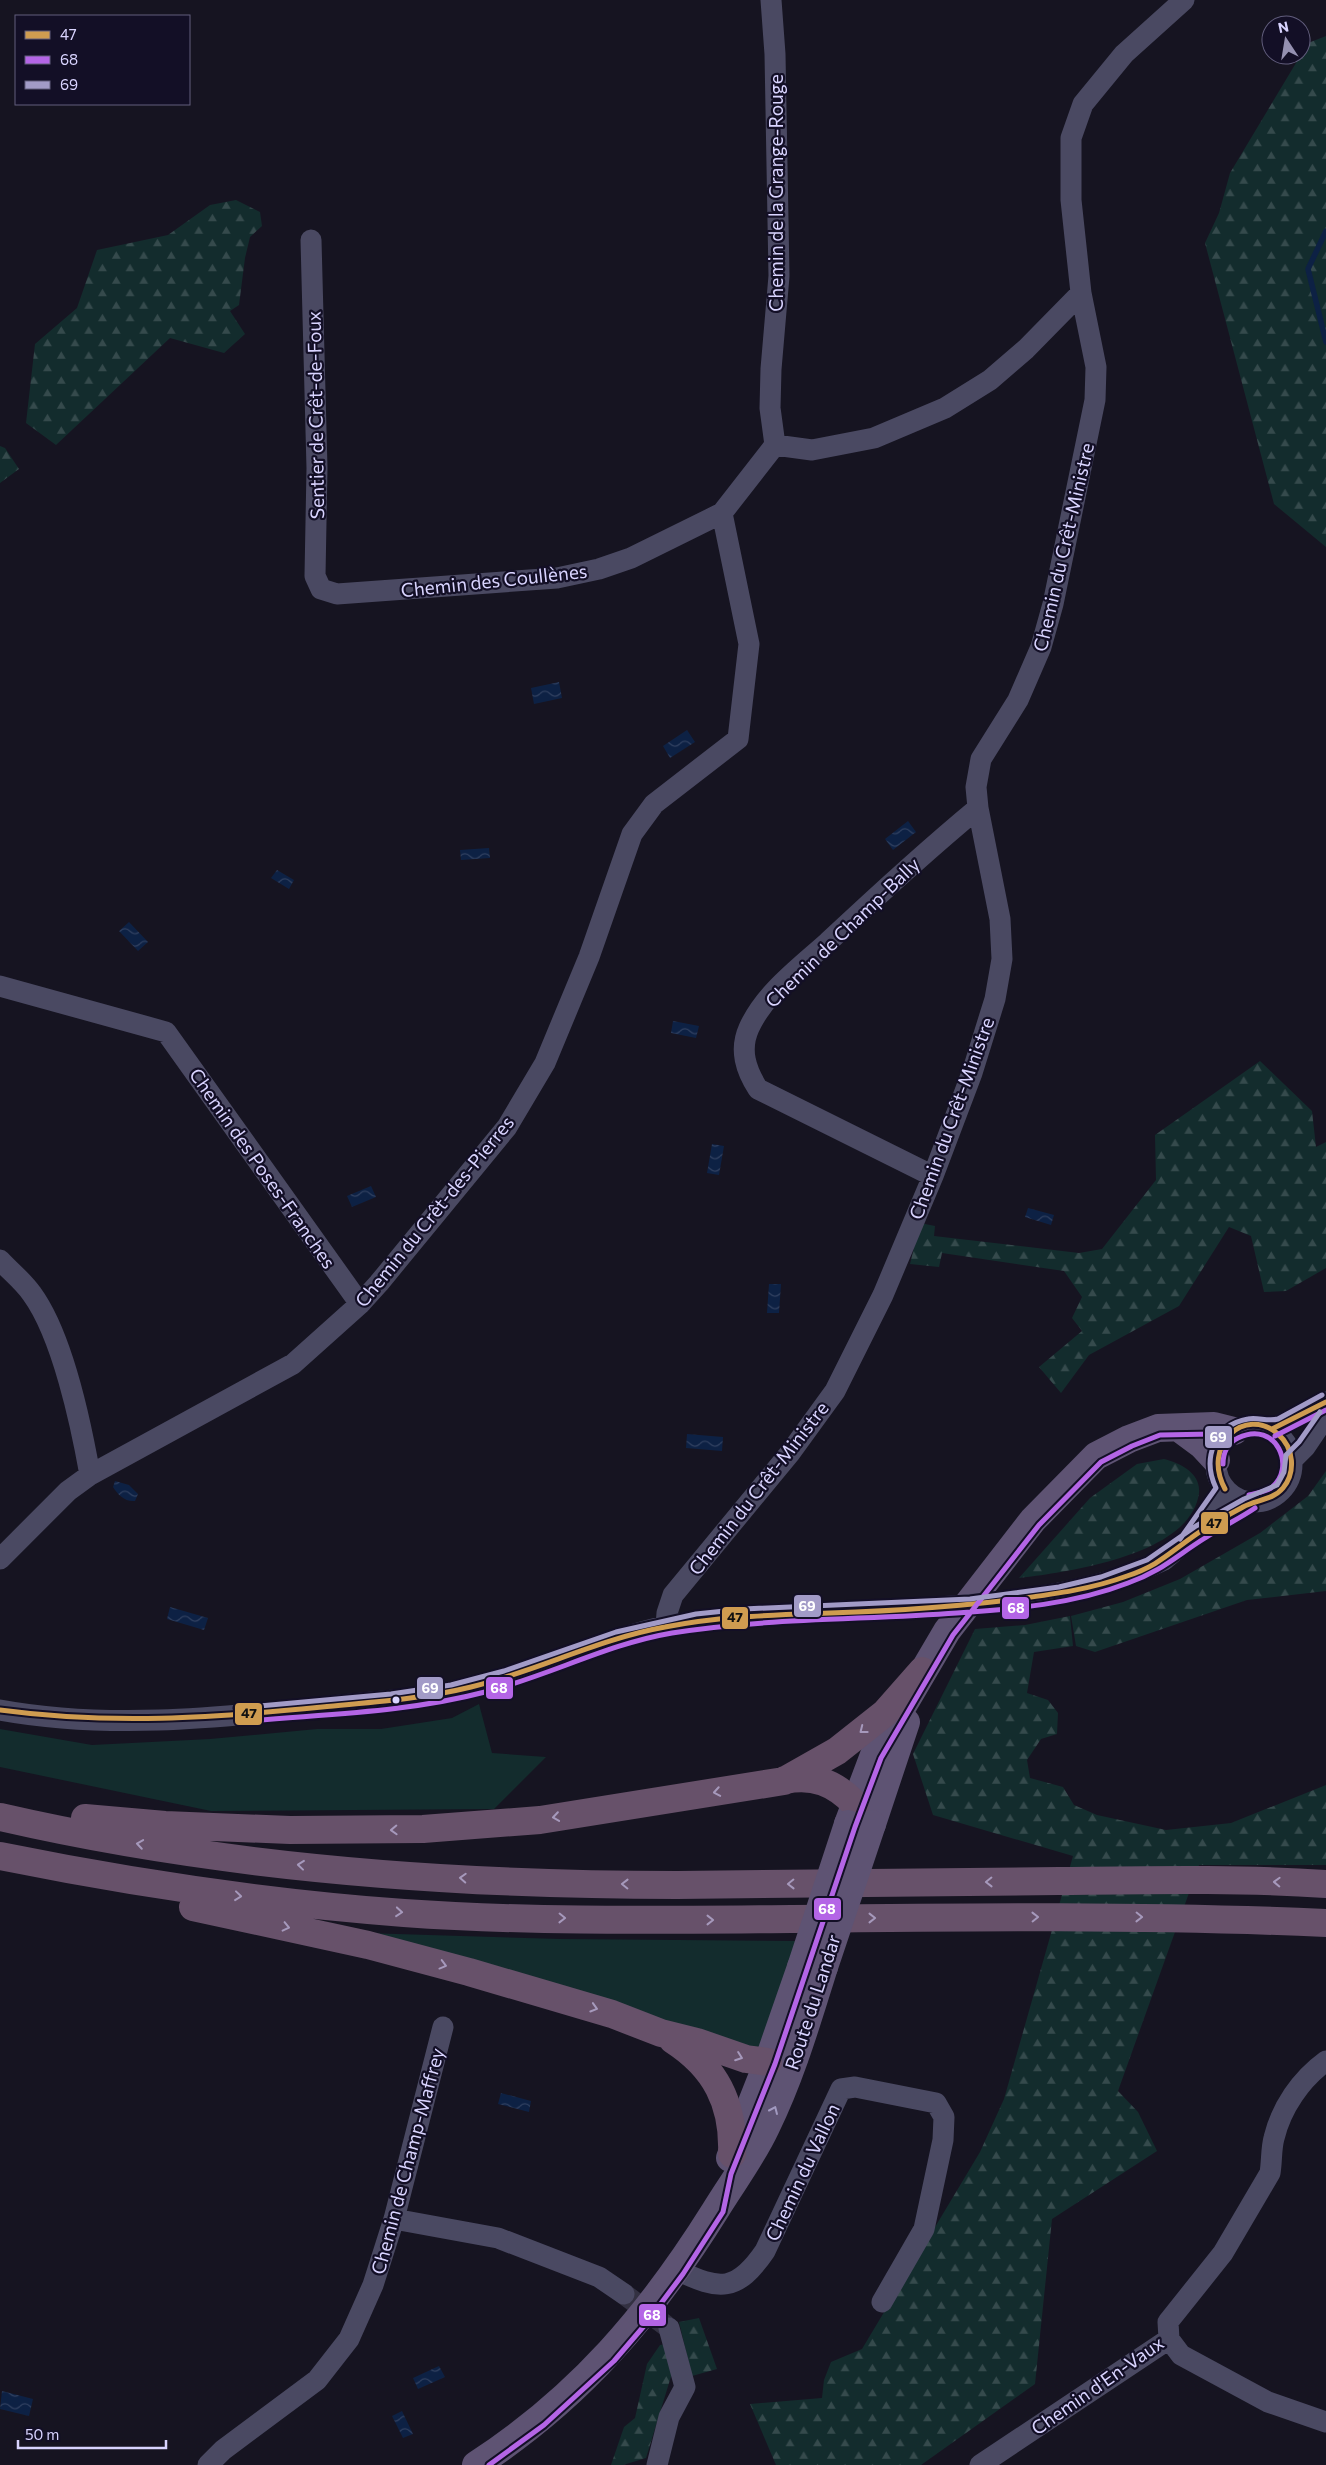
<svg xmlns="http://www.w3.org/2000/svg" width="1326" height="2465" viewBox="0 0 1326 2465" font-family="Commissioner,sans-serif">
	<defs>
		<pattern id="forest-firs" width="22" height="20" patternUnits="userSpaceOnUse" patternTransform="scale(1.25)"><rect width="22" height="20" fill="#132c2d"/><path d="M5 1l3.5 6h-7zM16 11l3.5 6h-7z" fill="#354a4c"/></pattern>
		<pattern id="water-waves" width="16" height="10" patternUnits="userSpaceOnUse" patternTransform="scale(1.25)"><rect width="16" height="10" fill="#0d2144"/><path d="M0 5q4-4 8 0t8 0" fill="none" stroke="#304060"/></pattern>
	</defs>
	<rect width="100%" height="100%" fill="#161421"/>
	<!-- green -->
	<path fill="#132c2d" d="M479,1704L492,1753L546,1757L494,1809L211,1811L0,1767V1729L92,1745L210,1739L317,1729H381L452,1718Z
		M365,1933L561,1939L796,1941L760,2054Z"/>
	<!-- forest -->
	<path fill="url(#forest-firs)" d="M1326,36V547L1274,504L1205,243L1219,213L1230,173L1308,43Z
		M236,200L260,212L262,226L250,237L245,258L239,305L230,311L245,334L224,353L170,338L56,445L26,423L35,344L77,308L97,250L168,235L210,205Z
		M0,446L5,448L19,469L0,483Z
		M1260,1061L1312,1111L1316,1147L1326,1142V1268L1286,1291L1264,1292L1251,1236L1229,1227L1179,1306L1089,1355L1061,1393L1039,1367L1082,1331L1072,1318L1082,1297L1064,1271L942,1253L939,1267L910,1264L920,1223L935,1226L934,1236L1079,1253L1102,1249L1156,1180L1155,1135Z
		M1164,1459C1180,1463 1201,1473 1199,1493C1191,1555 1069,1572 1019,1578L1090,1498L1137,1464Z
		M1326,1471V1591L1247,1600L1095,1652L1076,1646L1071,1616L1123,1602L1180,1579L1260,1533L1308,1496Z
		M1070,1616L1073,1646L1034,1652L1027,1693L1048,1700L1058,1713L1057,1734L1041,1739L1027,1760L1030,1778L1063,1787L1074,1805L1097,1815L1166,1830L1231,1823L1326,1785V1865H1199L1118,2091L1138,2112L1157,2151L1052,2219L1035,2384L921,2465H776L750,2404L822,2398L824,2380L831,2362L862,2349L980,2152L1004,2099L1073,1856L933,1815L913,1754L975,1629L1025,1625Z
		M699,2318L717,2369L692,2376L679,2322Z
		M667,2344L673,2370L646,2458L623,2465H611L624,2427L635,2418L647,2364L660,2345Z"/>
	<!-- water -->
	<path fill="url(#water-waves)" d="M559,682L562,698L534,704L531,688Z
		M687,730L695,742L670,758L663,746Z
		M908,821L916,832L893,850L885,839Z
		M489,848L490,858L461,860L460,850Z
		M277,870L294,880L289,889L271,878Z
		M129,922L148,942L138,951L119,931Z
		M673,1021L699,1026L696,1038L671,1033Z
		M712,1144L724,1146L719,1175L707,1173Z
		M371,1186L376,1197L352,1207L347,1196Z
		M1028,1208L1054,1215L1051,1225L1025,1217Z
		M769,1284H781L779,1313H767Z
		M687,1434L723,1437L722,1451L686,1448Z
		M115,1481L129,1485L138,1494L135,1501C125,1502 118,1495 113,1487Z
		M170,1607L208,1618L204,1630L167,1619Z
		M501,2093L531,2101L529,2112L498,2104Z
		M439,2366L445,2377L418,2389L413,2378Z
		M2,2391L33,2399L29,2416L0,2409Z
		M402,2411L413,2434L403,2438L392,2416Z"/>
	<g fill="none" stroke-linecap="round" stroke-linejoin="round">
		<!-- stream -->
		<path stroke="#0d2144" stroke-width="5.5" d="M1326,231L1308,269L1326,342"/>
		<!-- minor-tunnel -->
		<path stroke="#333142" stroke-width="21" stroke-dasharray="21 11" stroke-linecap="butt" d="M624,2294L669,2328"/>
		<!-- minor -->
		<path stroke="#4a4962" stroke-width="21" d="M771,0L775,54L779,276L771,369L770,408L775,445
			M311,240L317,468L315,576L321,589L337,594L557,578L599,569L631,558L722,513L775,445L812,450L874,438L945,408L990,380L1026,349L1081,293
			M0,986L166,1032L360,1304
			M933,1176L758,1089C746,1070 739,1050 749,1028C765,993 799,968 828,942C877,896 926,851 978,808
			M0,1260C10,1271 23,1281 32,1294C62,1335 81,1424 90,1475
			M1216 1464a38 38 0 1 1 76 0a38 38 0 1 1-76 0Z
			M1272,1429L1326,1402
			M1293,1459L1305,1447L1326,1416
			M1193,1536L1210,1508L1225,1489
			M0,1559L68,1491L90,1475L293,1364L360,1304L379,1283L507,1127L545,1063L589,957L632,834L654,804L738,739L749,644L722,513
			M1164,1560L1193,1536L1251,1502
			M666,1626L667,1613L673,1595L790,1453L835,1391L883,1295L933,1176L972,1073L995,999L1002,959L1000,919L978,808L976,787L981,759L1018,700L1041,647L1053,604L1095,400L1096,367L1081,293L1071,200V138L1083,104L1124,54L1184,0
			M0,1710C132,1734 265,1711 396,1700C445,1695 490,1684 537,1668C579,1654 622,1635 666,1626C756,1610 848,1613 939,1607
			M394,2219L498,2238L599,2277L624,2294
			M677,2270C720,2291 737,2292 765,2251L841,2089L855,2087L936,2103L944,2117L943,2140L924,2229L882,2302
			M1169,2339L1168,2322L1223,2253L1270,2173C1272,2161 1271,2149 1274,2138C1281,2108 1301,2079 1326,2061
			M1169,2339L1181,2355L1268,2402L1326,2422
			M208,2465L223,2450L317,2380L349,2339L373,2285L394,2219L443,2027
			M657,2465L669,2417L685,2387L669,2328
			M980,2465L1169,2339"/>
		<!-- major -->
		<path stroke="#5e5373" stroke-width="28" d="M1179,1428L1202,1445L1216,1460
			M848,1824L874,1755L947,1631L1033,1520L1096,1456L1129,1439L1158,1428L1214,1426L1234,1431
			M872,1824L906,1722
			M730,2158L768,2062L801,1967
			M476,2465C579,2398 650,2315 715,2211C732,2183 752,2157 766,2127C791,2076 807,2021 824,1967"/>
		<!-- highway -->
		<path stroke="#67516a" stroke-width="28" d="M785,1780C813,1774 835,1783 855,1804
			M0,1817C221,1868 451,1885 677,1885C804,1884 932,1882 1059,1881C1148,1880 1237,1878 1326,1884
			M85,1818L165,1825L290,1830L423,1829L540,1820L784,1781L837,1751L885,1713L922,1671
			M0,1856C133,1883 268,1903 404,1913C532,1922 662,1920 791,1919C970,1917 1148,1915 1326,1923
			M193,1907L368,1945L469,1972L612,2014L661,2033L697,2042L746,2059L768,2062
			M673,2040C715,2067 734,2103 732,2154"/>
		<!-- minor-bridge -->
		<path stroke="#4a4962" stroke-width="21" d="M939,1607C1016,1601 1093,1594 1164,1560"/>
		<!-- major-bridge -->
		<path stroke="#5e5373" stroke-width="28" d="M801,1967L848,1824
			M824,1967L872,1824"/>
		<!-- bus-1 casing -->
		<g stroke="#130f26" stroke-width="9">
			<path id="bus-1" d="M1272,1429L1326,1402
				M0,1710C111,1725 212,1718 322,1707C372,1702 422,1699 471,1687C537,1671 598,1639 665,1627C719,1616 775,1615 830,1613C892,1611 955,1607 1017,1599C1054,1594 1092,1589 1127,1576C1157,1566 1167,1555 1191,1538C1207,1526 1226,1516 1243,1507C1256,1500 1273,1500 1283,1488C1296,1472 1294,1448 1278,1434C1245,1405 1201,1445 1225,1489"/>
		</g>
		<!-- bus-2 casing -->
		<g stroke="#130f26" stroke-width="9">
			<path id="bus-2" d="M1275,1436L1326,1410
				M1223,1464C1223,1453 1228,1443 1238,1438C1277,1419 1297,1469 1271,1488C1266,1492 1256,1493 1249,1495
				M239,1722C321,1714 405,1713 485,1692C549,1676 607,1644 672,1633C766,1618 862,1620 957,1613C1014,1609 1074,1604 1128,1583C1162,1571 1176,1556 1205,1538C1221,1527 1239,1519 1255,1508
				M489,2465L544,2425L614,2361L644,2326L683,2274L723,2212L731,2174L775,2064L855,1827L881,1758L953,1635L1039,1525L1101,1462L1132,1446L1160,1435L1213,1434L1232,1438"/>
		</g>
		<!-- bus-3 casing -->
		<g stroke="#130f26" stroke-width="9">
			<path id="bus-3" d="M1180,1539L1216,1488C1202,1459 1214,1425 1248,1419C1258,1417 1268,1422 1278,1419L1322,1395
				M237,1708L391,1694L451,1685L504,1671L616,1632L696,1614L744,1609L970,1599L1059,1587L1101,1577L1147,1560L1196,1526L1244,1499L1277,1485L1284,1472L1286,1455L1299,1442L1320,1412"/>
		</g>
		<!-- bus-1 -->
		<use href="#bus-1" stroke="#cf9c50" stroke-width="5"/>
		<!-- bus-2 -->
		<use href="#bus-2" stroke="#b465e6" stroke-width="5"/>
		<!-- bus-3 -->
		<use href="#bus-3" stroke="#a29bc7" stroke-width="5"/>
	</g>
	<!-- one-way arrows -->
	<defs><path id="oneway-chevron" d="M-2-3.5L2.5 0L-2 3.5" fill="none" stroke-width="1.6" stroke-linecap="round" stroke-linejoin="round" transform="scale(1.25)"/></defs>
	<g stroke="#a699bc">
		<use href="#oneway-chevron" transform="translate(863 1730) rotate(142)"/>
		<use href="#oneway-chevron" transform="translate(717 1792) rotate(170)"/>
		<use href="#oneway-chevron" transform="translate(556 1817) rotate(172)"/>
		<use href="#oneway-chevron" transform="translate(394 1830) rotate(178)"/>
		<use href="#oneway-chevron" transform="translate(140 1844) rotate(-171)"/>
		<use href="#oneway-chevron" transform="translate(301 1865) rotate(-174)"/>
		<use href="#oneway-chevron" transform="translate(463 1878) rotate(-177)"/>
		<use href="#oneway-chevron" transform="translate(989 1882) rotate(179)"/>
		<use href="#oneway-chevron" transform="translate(1277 1882) rotate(-178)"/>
		<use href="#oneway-chevron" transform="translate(625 1884) rotate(-179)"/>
		<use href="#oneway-chevron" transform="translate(791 1884) rotate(179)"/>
		<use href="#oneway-chevron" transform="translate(238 1896) rotate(6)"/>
		<use href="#oneway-chevron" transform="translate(399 1912) rotate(5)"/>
		<use href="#oneway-chevron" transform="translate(1035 1917) rotate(-1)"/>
		<use href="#oneway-chevron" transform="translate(1139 1917) rotate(1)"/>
		<use href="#oneway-chevron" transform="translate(562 1918) rotate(1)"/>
		<use href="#oneway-chevron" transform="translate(872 1918)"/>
		<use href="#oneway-chevron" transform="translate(710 1920)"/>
		<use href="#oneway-chevron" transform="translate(286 1927) rotate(13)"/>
		<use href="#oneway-chevron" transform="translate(443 1965) rotate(15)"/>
		<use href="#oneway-chevron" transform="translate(594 2008) rotate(17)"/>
		<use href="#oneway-chevron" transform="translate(739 2057) rotate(20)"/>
	</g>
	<use stroke="#a29ac0" href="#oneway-chevron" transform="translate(774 2110) rotate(-66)"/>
	<!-- markers -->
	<circle fill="#d9d4ff" stroke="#130f26" stroke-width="2" cx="396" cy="1700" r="4.5"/>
	<g text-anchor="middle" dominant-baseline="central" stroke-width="4.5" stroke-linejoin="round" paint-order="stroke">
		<!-- street labels -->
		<g font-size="19" fill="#d9d4ff" stroke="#130f26">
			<text transform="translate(775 193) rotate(-90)">Chemin de la Grange-Rouge</text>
			<text transform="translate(315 415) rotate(-91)">Sentier de Crêt-de-Foux</text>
			<text transform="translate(1063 547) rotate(-77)">Chemin du Crêt-Ministre</text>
			<text transform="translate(494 580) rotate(-6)">Chemin des Coullènes</text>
			<text transform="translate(842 932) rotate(-44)">Chemin de Champ-Bally</text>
			<text transform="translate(951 1118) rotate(-70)">Chemin du Crêt-Ministre</text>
			<text transform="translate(263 1168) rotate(55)">Chemin des Poses-Franches</text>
			<text transform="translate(434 1211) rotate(-51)">Chemin du Crêt-des-Pierres</text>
			<text transform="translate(758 1488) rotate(-52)">Chemin du Crêt-Ministre</text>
			<text transform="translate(812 2002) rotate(-72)">Route du Landar</text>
			<text transform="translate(407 2161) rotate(-75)">Chemin de Champ-Maffrey</text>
			<text transform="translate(802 2172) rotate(-65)">Chemin du Vallon</text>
			<text transform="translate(1097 2385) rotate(-35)">Chemin d'En-Vaux</text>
		</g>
	</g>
	<g stroke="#130f26" stroke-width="2">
		<rect x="1204" y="1425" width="29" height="24" rx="5" fill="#a29bc7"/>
		<rect x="1200" y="1511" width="29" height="24" rx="5" fill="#cf9c50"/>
		<rect x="793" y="1594" width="29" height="24" rx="5" fill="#a29bc7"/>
		<rect x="1001" y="1596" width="29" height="24" rx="5" fill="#b465e6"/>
		<rect x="721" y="1606" width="28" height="24" rx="5" fill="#cf9c50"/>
		<rect x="485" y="1676" width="29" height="24" rx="5" fill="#b465e6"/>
		<rect x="416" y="1676" width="28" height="24" rx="5" fill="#a29bc7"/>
		<rect x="234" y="1702" width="29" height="24" rx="5" fill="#cf9c50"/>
		<rect x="813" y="1897" width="29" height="24" rx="5" fill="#b465e6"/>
		<rect x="638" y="2303" width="29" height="24" rx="5" fill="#b465e6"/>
	</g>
	<g font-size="14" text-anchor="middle" font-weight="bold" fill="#fff">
		<text x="1218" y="1442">69</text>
		<text x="807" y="1611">69</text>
		<text x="1016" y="1613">68</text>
		<text x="499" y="1693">68</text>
		<text x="430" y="1693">69</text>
		<text x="827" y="1914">68</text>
		<text x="652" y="2320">68</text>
	</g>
	<g font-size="14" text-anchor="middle" font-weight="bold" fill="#111">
		<text x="1214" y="1528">47</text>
		<text x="735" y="1622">47</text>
		<text x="249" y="1718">47</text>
	</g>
	<!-- legend -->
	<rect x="15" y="15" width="175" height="90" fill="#130f26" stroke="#625e7d"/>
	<rect x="25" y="31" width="25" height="8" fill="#cf9c50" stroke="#625e7d"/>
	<text x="60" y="40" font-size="15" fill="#d9d4ff">47</text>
	<rect x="25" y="56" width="25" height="8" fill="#b465e6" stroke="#625e7d"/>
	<text x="60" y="65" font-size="15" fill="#d9d4ff">68</text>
	<rect x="25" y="81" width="25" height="8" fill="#a29bc7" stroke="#625e7d"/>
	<text x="60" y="90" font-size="15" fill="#d9d4ff">69</text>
	<!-- north arrow -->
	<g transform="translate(1286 40) rotate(348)"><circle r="24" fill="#130f26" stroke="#625e7d"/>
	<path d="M0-4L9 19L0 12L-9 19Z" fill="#9591b1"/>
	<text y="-8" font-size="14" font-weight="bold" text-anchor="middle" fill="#d9d4ff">N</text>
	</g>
	<!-- scale -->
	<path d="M18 2440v8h148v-8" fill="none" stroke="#d9d4ff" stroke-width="2.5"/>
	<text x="25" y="2440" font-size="15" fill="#d9d4ff" stroke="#130f26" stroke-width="4" paint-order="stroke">50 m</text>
</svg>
